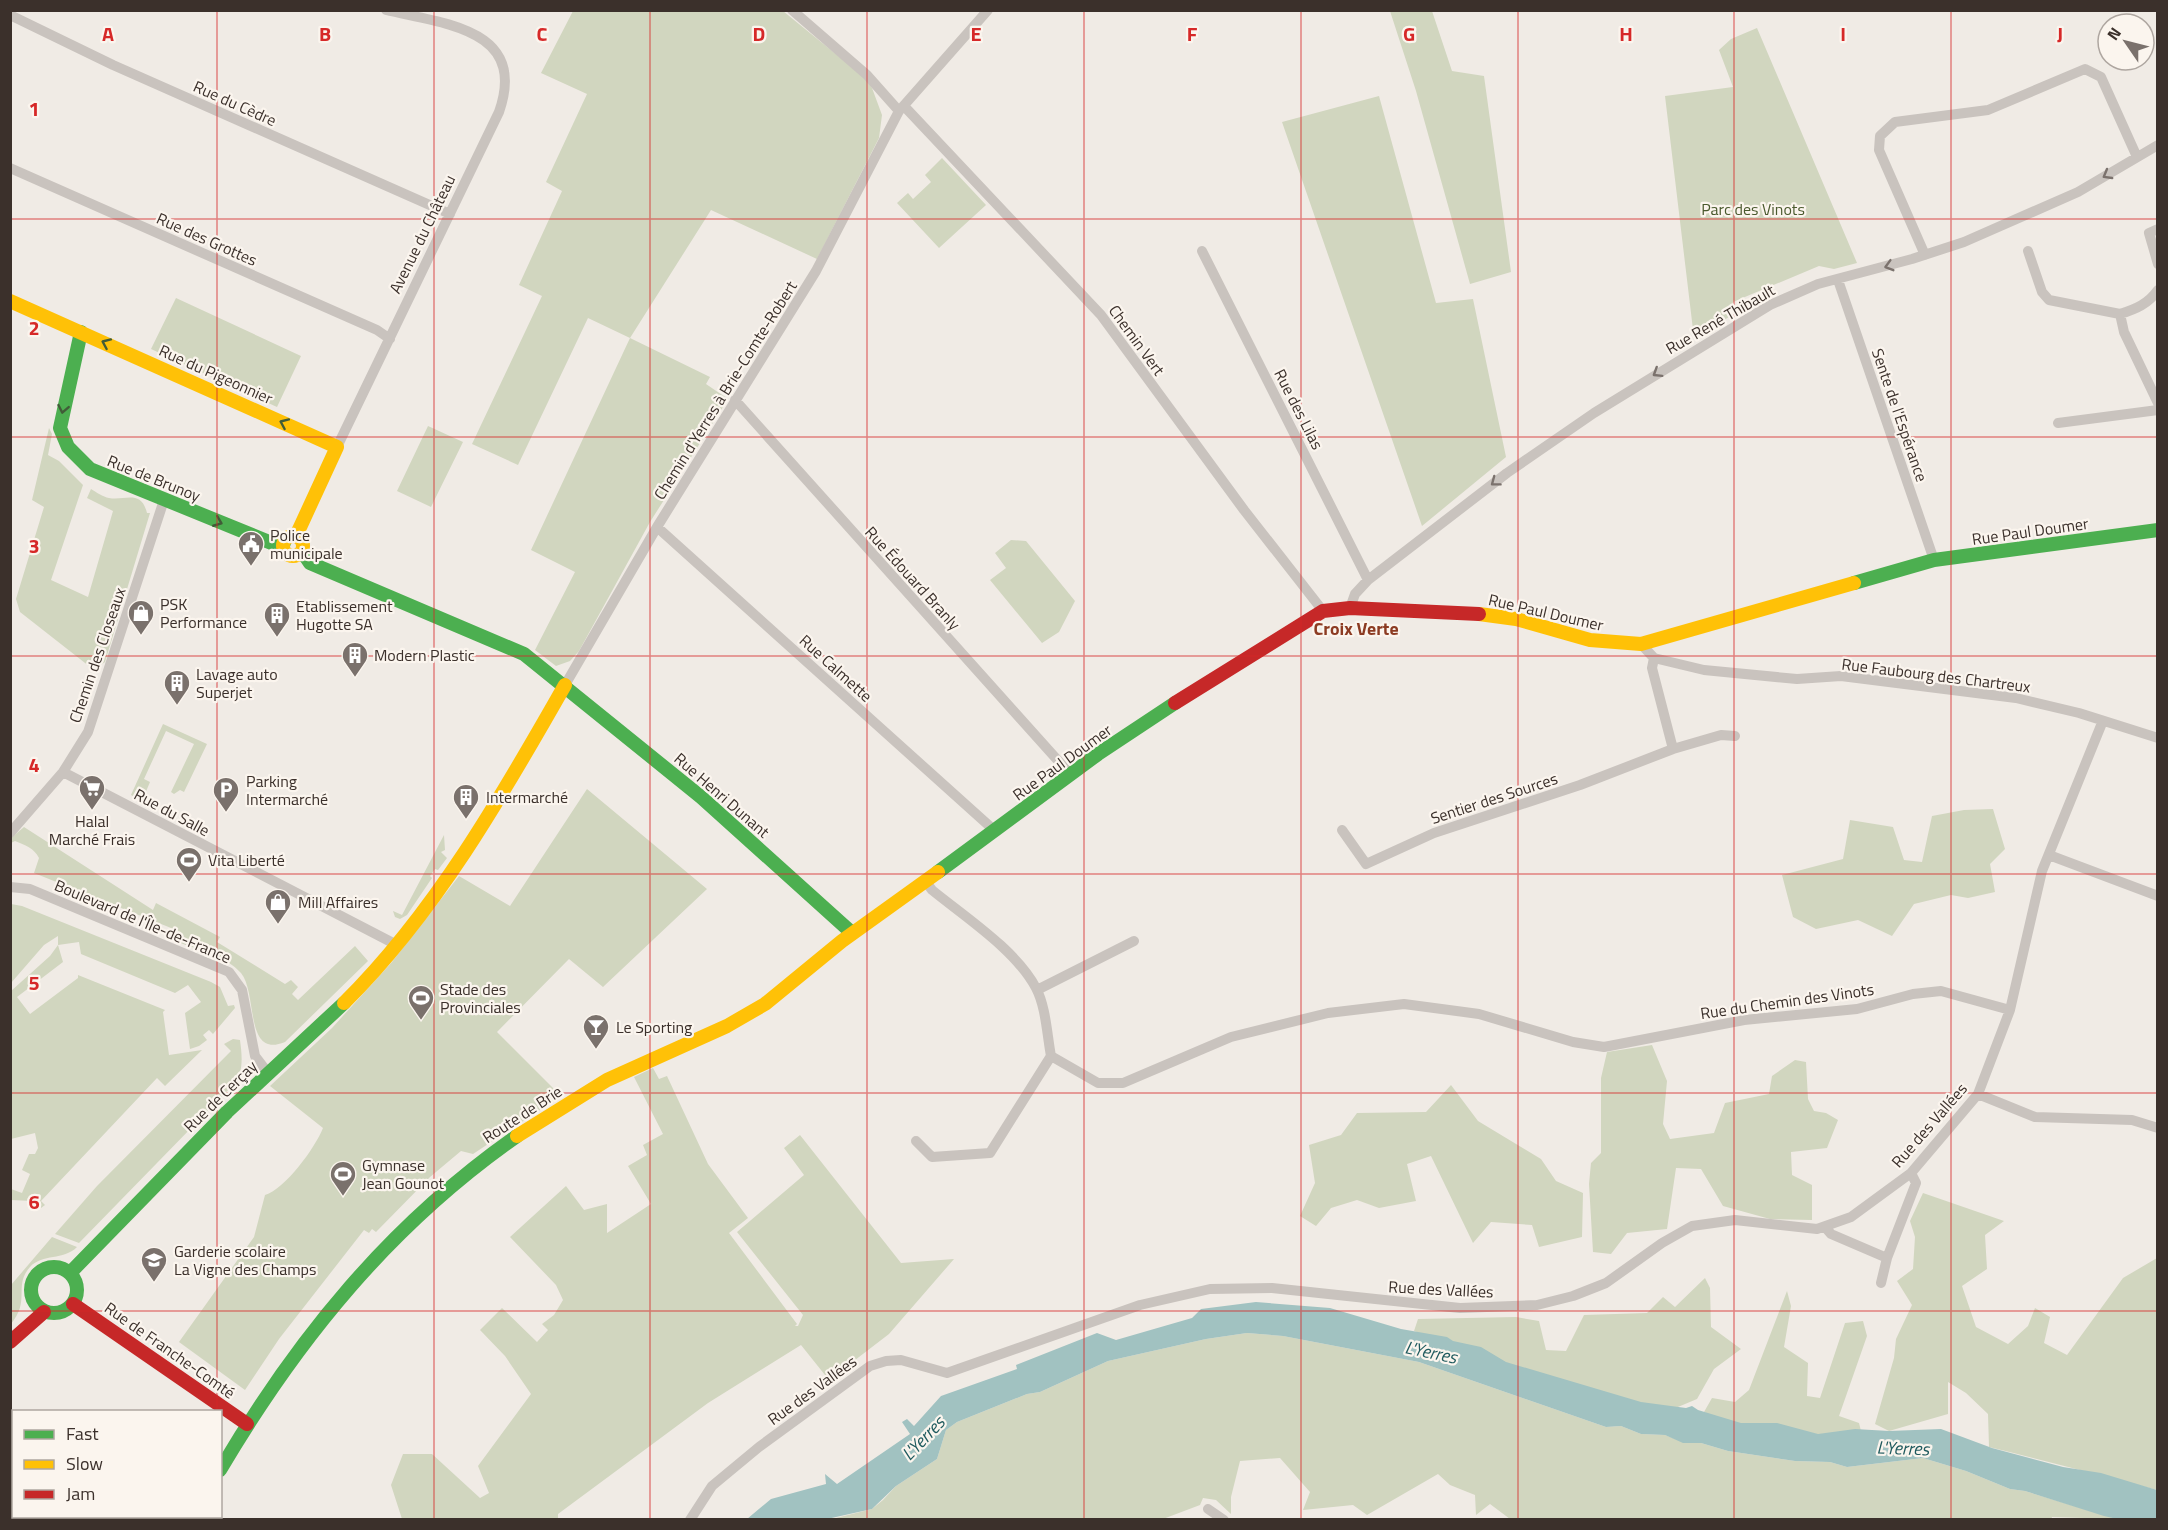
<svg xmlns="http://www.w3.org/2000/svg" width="2168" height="1530" viewBox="0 0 2168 1530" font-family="'Titillium Web',sans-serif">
	<rect width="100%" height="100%" fill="#f0ebe5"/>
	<!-- green -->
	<path fill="#d1d6bf" d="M573,11H783L864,77L872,88L882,115L879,138L817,259L711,210L630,338L710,377L706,384L728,399L650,522L579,651L570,661L556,666L535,650L575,572L531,550L630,338L588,318L518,465L472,444L542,296L519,285L562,191L546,182L587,94L541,73Z
		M1390,11H1432L1452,71L1484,76L1511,272L1470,284L1416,91Z
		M1757,28L1857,263L1834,269L1819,266L1733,302L1729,317L1694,338L1665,96L1733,87L1719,50L1731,39Z
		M1379,96L1436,303L1473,299L1506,457L1422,526L1282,122Z
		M942,158L986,205L939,248L897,203L908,193L913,199L931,182L925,175Z
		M176,298L301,356L277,407L151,349Z
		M428,426L463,442L431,507L397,491Z
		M49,428L52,434L48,455L59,461L83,485L51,580L88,597L113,511L87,498L91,489C96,492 103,497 109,498C125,501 141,489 147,513H150L105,662L94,670L20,612L16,599L44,507L32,500Z
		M1011,540L1026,541L1075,601L1059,632L1042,643L990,580L1006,568L995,553Z
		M163,724L207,744L184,792L180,790L174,794L171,792L194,744L166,731L144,779L150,782L142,801L131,795Z
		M587,789L707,889L603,987L569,959L497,1032L561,1096L473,1154L461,1151L430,1177L376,1232L372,1229L369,1233L364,1230L279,1339L245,1390L179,1342L254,1237L265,1195C285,1189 315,1148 323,1128L270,1086L332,1028L392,962L459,876L510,906Z
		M1993,809L2005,849L1990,864L1995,892L1968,898L1951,895L1914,904L1892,936L1858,920L1816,929L1793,917L1782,875L1843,859L1850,820L1893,827L1904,860L1922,862L1932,816L1964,810Z
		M24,827L153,910L156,903L220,937L217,942L285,984L291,980L298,987L292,994L298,1000L355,946L368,961L285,1042C244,1059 258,994 241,973C226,956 198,950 178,942L181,932L34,873L39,858C34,848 25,845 15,841L11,843V838Z
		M444,835L445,850L441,852L447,858L438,870L435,869L430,876L432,878L407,915L400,919L395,917L393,911L402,915Z
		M11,904L22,906L211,982L220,987L228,1006L234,1005L235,1008L213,1034L209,1030L203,1035L207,1040L199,1046L190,1049L185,1013L201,1002L188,985L175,993L81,954L79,942L58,945L63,962L17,997L30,1014L78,978V975L165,1010L163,1012L169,1055L202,1050L165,1086L157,1078L41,1201L45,1205L41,1208L32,1201L11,1200V1189L22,1193L30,1174L22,1170L29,1154H35L38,1148L35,1133L11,1139V991L50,956L58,945V936L44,945L11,983Z
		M233,1039L240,1040C242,1055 244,1072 234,1084L79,1243L55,1234L97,1186L231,1051L224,1044Z
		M1652,1045L1667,1081L1663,1124L1670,1139L1714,1133L1725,1103L1769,1094L1772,1076L1795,1060L1806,1062L1808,1099L1814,1111L1826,1113L1838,1120L1827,1148L1791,1152L1792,1175L1812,1185V1220L1770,1219L1723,1206L1701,1169L1676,1168L1667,1229L1627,1233L1611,1254L1593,1252L1589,1184L1591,1163L1601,1153V1078L1607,1052Z
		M653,1068L659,1079L667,1076L708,1164L748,1218L729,1233L797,1324L795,1326H798L803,1315L737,1232L804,1175L784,1148L800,1135L901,1263L954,1259L889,1334L829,1380L801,1345L708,1403L558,1514V1519H402L391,1485L403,1454H432L480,1498L489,1493L478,1466L531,1394L505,1356L480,1330L502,1308L537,1342L548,1330L542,1324L554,1315L563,1300L556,1285L510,1237L566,1186L584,1210L607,1204V1233L651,1204L628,1166L647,1155L643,1145L663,1134L634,1077Z
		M1451,1085L1478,1121L1541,1159L1556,1181L1583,1193L1582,1237L1539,1247L1532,1225L1491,1222L1473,1243L1431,1156L1407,1164L1416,1201L1379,1208L1357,1200L1331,1208L1316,1226L1300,1216L1315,1183L1309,1145L1341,1135L1357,1113L1426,1112Z
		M1923,1193L2004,1221L1985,1235L1987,1269L1962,1286L1976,1327L2008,1344L2028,1326L2035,1308L2050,1317L2044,1343L2067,1355L2123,1278L2157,1258V1490C2101,1475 2046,1461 1989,1447L1988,1414L1966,1393L1948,1382V1414L1889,1431L1875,1424L1894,1358L1896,1339L1912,1305L1897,1281L1913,1269L1915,1237L1910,1221Z
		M52,1237L77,1247C63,1261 43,1253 30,1267C13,1286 31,1300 11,1324V1285Z
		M1705,1278L1710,1288L1711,1327L1741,1349L1714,1369L1697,1399L1666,1412L1633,1409L1414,1331L1418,1319L1516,1317L1539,1321L1546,1350L1566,1351L1584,1315L1647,1313L1663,1297L1675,1307Z
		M1787,1291L1791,1306L1784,1347L1808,1363L1807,1396L1820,1398L1845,1323L1863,1321L1867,1336L1839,1416L1859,1423L1864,1443L1743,1431L1704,1412L1712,1398L1735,1402L1749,1390Z
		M1247,1333L1283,1336L1419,1362L1606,1427L1621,1426L1641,1434L1665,1435L1683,1442L1701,1443L1728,1451L1795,1461L1830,1462L1847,1467L1923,1458L1966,1471L2010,1489L2025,1491L2117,1519L2052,1517L2051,1520L1510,1519L1490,1504L1476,1515L1475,1495L1450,1485L1438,1474L1367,1515L1353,1505L1303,1510L1310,1492L1280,1458L1240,1461L1231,1497V1514L1216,1500L1203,1498L1200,1505L1163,1519L828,1520L872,1509L883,1500L896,1486L937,1459L946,1430L957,1422L1027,1394L1040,1392L1108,1361L1206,1339Z"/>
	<!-- water -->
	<path fill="#a1c2c1" d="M1256,1302L1330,1308L1401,1329L1447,1337L1453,1341L1481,1347L1506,1362L1641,1402L1686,1408L1692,1406L1698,1410L1741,1423H1777L1818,1434L1855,1429L1889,1431L1941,1429L1992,1448L2063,1467L2101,1473L2157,1490V1519H2117L2104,1516L2025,1491L2010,1489L1966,1471L1923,1458L1847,1467L1830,1462L1795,1461L1728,1451L1701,1443H1683L1665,1435L1641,1434L1621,1426L1606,1427L1419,1362L1283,1336L1247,1333L1206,1339L1108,1361L1040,1392L1027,1394L957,1422L946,1430L937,1459L896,1486L872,1509L827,1519H747L771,1499L826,1484L825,1474L837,1484L910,1434L902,1422L907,1419L914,1426L941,1396L1017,1369L1016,1365L1097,1333L1116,1340L1192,1318L1201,1309Z"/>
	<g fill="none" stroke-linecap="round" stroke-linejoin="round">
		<!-- street -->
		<path stroke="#c9c3be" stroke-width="10" d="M792,10L867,75L899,111
			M10,15L113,65L450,214
			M904,106L1101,315L1244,510L1323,611
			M10,168L377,330L390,339
			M2158,229L2149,233L2158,264
			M1202,251L1368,580
			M2028,251L2042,292L2049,300L2120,314
			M1925,255L1879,150L1880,136L1895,122L1988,110L2085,69L2101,77L2137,157
			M1838,280L1934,560
			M2158,290C2148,304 2136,309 2120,314L2124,332L2158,403
			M735,400L1070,774
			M2058,423L2158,410
			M337,447L499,112C528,29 445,24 386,10
			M657,527L995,831
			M1350,608L1355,594L1368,580L1507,473L1594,413L1770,305L1818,284L1912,259L1964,242L2078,192L2158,145
			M1641,644L1654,658L1704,670L1797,679L1841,676L2016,698L2079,713L2158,738
			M1654,658L1652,668L1673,749
			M565,685L657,527L816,271L899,111L988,10
			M63,772L395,944
			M1342,830L1366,864L1434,833L1580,785L1673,749L1721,735L1735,736
			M10,833L63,772L88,732L164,500
			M2049,855L2158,896
			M10,887L30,889L229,972L242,990L255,1056L268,1073
			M1037,990L1134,941
			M1051,1056L1098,1083H1123L1231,1037L1328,1013L1404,1004L1479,1014L1573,1042L1604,1047L1744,1020L1857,1009L1913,994L1941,991L2010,1010
			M1978,1094L2035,1117L2132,1120L2158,1128
			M916,1141L932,1157L990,1153L1051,1056C1047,1035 1046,1007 1036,988C1016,950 965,917 932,890L926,882
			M1825,1227L1831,1234L1887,1258
			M1881,1283L1887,1258L1916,1183L1911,1173
			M1208,1509L1224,1520
			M690,1520L712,1486L759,1447L870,1366L886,1361L901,1360L947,1373L1140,1305L1210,1289L1272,1288L1460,1308L1537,1305L1573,1296L1606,1283L1662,1243L1692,1226L1735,1220L1817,1229L1851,1217L1911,1173L1978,1094L2010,1010L2042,871L2102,723"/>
		<!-- fast -->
		<path stroke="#4caf50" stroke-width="14" d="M81,332L60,428L68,447L90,469L274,544L284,543
			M302,551L310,563L524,654L701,797L852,933
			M1854,583L1934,560L2158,530
			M938,872L1098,754L1175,703
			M31 1290a23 23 0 1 1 46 0a23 23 0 1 1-46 0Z
			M70,1273L227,1112L344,1003
			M220,1470C298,1338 390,1225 517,1136
			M196,1520L197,1516"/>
		<!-- slow -->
		<path stroke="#ffc107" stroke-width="14" d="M10,301L337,447L296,536
			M283 546a10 10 0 1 1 20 0a10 10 0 1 1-20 0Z
			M1479,614L1516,619L1590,640L1641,644L1854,583
			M344,1003C435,913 502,796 565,685
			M517,1136L607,1080L727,1026L765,1004L842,941L938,872"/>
		<!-- jam -->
		<path stroke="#c62828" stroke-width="14" d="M1175,703L1323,611L1350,608L1479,614
			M73,1304L247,1424
			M10,1342L44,1312"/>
	</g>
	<!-- one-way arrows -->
	<defs><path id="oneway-chevron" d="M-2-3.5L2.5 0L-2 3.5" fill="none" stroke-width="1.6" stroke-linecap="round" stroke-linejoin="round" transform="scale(1.5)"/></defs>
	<g stroke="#7b726d">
		<use href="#oneway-chevron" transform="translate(2107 175) rotate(150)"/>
		<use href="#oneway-chevron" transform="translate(1889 266) rotate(164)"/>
		<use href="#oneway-chevron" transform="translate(1657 373) rotate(148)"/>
		<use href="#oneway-chevron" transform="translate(1495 482) rotate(143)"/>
	</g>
	<g stroke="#415c38">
		<use href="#oneway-chevron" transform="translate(106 343) rotate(-156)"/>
		<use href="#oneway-chevron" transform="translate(63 409) rotate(101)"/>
		<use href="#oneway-chevron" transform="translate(284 423) rotate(-156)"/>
		<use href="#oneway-chevron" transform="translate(218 522) rotate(22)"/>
	</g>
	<!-- grid -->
	<path fill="none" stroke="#d62828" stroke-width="1.5" stroke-opacity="0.55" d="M217,10V1412M434,10V1520M650,10V1520M867,10V1520M1084,10V1520M1301,10V1520M1518,10V1520M1734,10V1520M1951,10V1520M10,219H2158M10,437H2158M10,656H2158M10,874H2158M10,1093H2158M10,1311H2158M217,1516V1520"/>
	<!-- icons -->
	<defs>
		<g id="civic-pin" transform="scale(1.35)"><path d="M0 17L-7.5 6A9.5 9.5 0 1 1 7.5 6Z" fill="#7a716c" stroke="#fbf5ee"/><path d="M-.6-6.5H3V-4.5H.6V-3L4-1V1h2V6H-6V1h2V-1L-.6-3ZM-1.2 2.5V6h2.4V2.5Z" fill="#fff"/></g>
		<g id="shop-pin" transform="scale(1.35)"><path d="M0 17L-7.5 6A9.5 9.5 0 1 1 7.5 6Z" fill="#7a716c" stroke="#fbf5ee"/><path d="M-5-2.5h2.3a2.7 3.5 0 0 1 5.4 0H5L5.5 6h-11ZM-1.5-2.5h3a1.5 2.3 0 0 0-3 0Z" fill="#fff"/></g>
		<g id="building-pin" transform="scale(1.35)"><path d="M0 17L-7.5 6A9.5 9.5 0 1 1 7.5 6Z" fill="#7a716c" stroke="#fbf5ee"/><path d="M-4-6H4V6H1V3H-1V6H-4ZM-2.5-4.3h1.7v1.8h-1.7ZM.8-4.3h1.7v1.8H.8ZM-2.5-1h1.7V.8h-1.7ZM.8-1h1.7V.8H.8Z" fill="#fff"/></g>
		<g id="supermarket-pin" transform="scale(1.35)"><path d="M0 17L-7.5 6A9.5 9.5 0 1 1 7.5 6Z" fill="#7a716c" stroke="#fbf5ee"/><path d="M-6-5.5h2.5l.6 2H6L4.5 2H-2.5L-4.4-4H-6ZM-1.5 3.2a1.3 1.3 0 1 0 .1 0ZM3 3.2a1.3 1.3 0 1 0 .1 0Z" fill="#fff"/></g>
		<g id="parking-pin" transform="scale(1.35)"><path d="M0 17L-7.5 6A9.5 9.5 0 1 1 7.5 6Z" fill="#7a716c" stroke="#fbf5ee"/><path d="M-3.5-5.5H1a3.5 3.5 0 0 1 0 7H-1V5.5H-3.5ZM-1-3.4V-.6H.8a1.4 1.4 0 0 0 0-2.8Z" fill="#fff"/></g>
		<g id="stadium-pin" transform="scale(1.35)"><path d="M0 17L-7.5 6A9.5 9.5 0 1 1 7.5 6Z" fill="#7a716c" stroke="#fbf5ee"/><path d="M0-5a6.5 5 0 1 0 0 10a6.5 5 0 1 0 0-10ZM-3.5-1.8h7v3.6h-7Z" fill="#fff"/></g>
		<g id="bar-pin" transform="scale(1.35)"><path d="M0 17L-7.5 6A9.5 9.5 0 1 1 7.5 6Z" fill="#7a716c" stroke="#fbf5ee"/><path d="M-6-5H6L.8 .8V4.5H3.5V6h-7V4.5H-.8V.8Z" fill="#fff"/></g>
		<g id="school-pin" transform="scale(1.35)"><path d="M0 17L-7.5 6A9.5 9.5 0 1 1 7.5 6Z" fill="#7a716c" stroke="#fbf5ee"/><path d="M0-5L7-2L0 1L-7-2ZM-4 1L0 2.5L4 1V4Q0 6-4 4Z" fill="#fff"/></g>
	</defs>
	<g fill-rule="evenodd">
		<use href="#civic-pin" x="251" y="544"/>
		<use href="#shop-pin" x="141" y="613"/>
		<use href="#building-pin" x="277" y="615"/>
		<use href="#building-pin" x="355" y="655"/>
		<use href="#building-pin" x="177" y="683"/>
		<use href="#supermarket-pin" x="92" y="788"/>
		<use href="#parking-pin" x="226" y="790"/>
		<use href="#building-pin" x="466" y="797"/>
		<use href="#stadium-pin" x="189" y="860"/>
		<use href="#shop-pin" x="278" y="902"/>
		<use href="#stadium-pin" x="421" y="998"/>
		<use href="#bar-pin" x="596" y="1027"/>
		<use href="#stadium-pin" x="343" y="1174"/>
		<use href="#school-pin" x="154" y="1260"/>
	</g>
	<g text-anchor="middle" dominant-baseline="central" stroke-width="4.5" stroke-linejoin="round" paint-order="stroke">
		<!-- street labels -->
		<g font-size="16" fill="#3b302b" stroke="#fbf5ee">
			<text transform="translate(235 103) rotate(24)">Rue du Cèdre</text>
			<text transform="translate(422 234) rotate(-64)">Avenue du Château</text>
			<text transform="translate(207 239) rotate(24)">Rue des Grottes</text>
			<text transform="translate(1720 319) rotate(-30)">Rue René Thibault</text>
			<text transform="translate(1137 340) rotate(54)">Chemin Vert</text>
			<text transform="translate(216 374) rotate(24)">Rue du Pigeonnier</text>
			<text transform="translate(725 390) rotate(-58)">Chemin d'Yerres à Brie-Comte-Robert</text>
			<text transform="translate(1299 409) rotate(63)">Rue des Lilas</text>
			<text transform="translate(1900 415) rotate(71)">Sente de l'Espérance</text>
			<text transform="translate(154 478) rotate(22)">Rue de Brunoy</text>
			<text transform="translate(2030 531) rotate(-8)">Rue Paul Doumer</text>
			<text transform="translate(913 578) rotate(48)">Rue Édouard Branly</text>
			<text transform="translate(1546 612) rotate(13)">Rue Paul Doumer</text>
			<text transform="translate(97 655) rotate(-71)">Chemin des Closeaux</text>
			<text transform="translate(836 668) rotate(42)">Rue Calmette</text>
			<text transform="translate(1936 675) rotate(7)">Rue Faubourg des Chartreux</text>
			<text transform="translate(1062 762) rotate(-36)">Rue Paul Doumer</text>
			<text transform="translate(722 795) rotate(41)">Rue Henri Dunant</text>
			<text transform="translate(1494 798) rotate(-18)">Sentier des Sources</text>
			<text transform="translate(172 812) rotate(28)">Rue du Salle</text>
			<text transform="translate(143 921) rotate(23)">Boulevard de l'Île-de-France</text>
			<text transform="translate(1787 1001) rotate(-8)">Rue du Chemin des Vinots</text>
			<text transform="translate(220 1096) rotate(-44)">Rue de Cerçay</text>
			<text transform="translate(522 1114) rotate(-33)">Route de Brie</text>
			<text transform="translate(1929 1125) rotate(-49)">Rue des Vallées</text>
			<text transform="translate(1441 1289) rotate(3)">Rue des Vallées</text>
			<text transform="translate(170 1350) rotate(35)">Rue de Franche-Comté</text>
			<text transform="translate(812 1390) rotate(-36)">Rue des Vallées</text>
		</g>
		<!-- park labels -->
		<g font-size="16" fill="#4a5a2e" stroke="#fbf5ee">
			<text x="1753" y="209">Parc des Vinots</text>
		</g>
		<!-- poi labels -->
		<g font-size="16" fill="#3b302b" stroke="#fbf5ee" text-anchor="start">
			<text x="270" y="535">Police<tspan x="270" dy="18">municipale</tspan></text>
			<text x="160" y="604">PSK<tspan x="160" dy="18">Performance</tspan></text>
			<text x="296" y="606">Etablissement<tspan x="296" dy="18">Hugotte SA</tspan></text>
			<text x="374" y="655">Modern Plastic</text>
			<text x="196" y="674">Lavage auto<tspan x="196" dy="18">Superjet</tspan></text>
			<text x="246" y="781">Parking<tspan x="246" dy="18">Intermarché</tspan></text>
			<text x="486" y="797">Intermarché</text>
			<text x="92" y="821" text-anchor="middle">Halal<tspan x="92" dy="18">Marché Frais</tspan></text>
			<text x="208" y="860">Vita Liberté</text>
			<text x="298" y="902">Mill Affaires</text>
			<text x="440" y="989">Stade des<tspan x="440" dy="18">Provinciales</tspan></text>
			<text x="616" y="1027">Le Sporting</text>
			<text x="362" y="1165">Gymnase<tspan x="362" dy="18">Jean Gounot</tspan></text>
			<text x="174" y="1251">Garderie scolaire<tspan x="174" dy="18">La Vigne des Champs</tspan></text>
		</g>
		<!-- neighbourhood labels -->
		<g font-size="18" font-weight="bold" fill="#8c3b22" stroke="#fbf5ee">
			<text x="1356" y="628">Croix Verte</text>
		</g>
		<!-- water labels -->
		<g font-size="18" font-style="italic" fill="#1f5a5e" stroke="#fbf5ee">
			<text transform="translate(1431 1352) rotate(12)">L'Yerres</text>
			<text transform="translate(923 1438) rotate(-46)">L'Yerres</text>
			<text transform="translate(1903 1448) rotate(2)">L'Yerres</text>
		</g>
	</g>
	<g font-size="20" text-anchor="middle" font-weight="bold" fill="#d62828" stroke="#fbf5ee" stroke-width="4.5" stroke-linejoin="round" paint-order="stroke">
		<text x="108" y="41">A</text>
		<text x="325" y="41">B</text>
		<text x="542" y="41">C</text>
		<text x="759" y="41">D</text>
		<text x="976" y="41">E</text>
		<text x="1192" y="41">F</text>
		<text x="1409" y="41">G</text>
		<text x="1626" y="41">H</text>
		<text x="1843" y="41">I</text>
		<text x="2060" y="41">J</text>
		<text x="34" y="116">1</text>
		<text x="34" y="335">2</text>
		<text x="34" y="553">3</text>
		<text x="34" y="772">4</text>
		<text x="34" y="990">5</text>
		<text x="34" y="1209">6</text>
	</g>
	<!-- border -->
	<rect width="2168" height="1530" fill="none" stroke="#3b302b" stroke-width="24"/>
	<!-- legend -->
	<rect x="12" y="1410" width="210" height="108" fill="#fbf5ee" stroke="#aea6a0" stroke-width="1.5"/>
	<rect x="24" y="1430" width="30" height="9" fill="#4caf50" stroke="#aea6a0" stroke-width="1.5"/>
	<text x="66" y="1440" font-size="18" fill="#3b302b">Fast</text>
	<rect x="24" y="1460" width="30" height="9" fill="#ffc107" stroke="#aea6a0" stroke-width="1.5"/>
	<text x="66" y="1470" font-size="18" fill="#3b302b">Slow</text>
	<rect x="24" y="1490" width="30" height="9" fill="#c62828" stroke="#aea6a0" stroke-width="1.5"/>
	<text x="66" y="1500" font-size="18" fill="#3b302b">Jam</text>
	<!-- north arrow -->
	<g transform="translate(2126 42) rotate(305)"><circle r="28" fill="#fbf5ee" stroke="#aea6a0" stroke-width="1.5"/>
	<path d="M0-4.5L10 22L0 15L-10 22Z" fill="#7a716c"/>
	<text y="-9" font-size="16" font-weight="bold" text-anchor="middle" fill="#3b302b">N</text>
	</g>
</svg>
